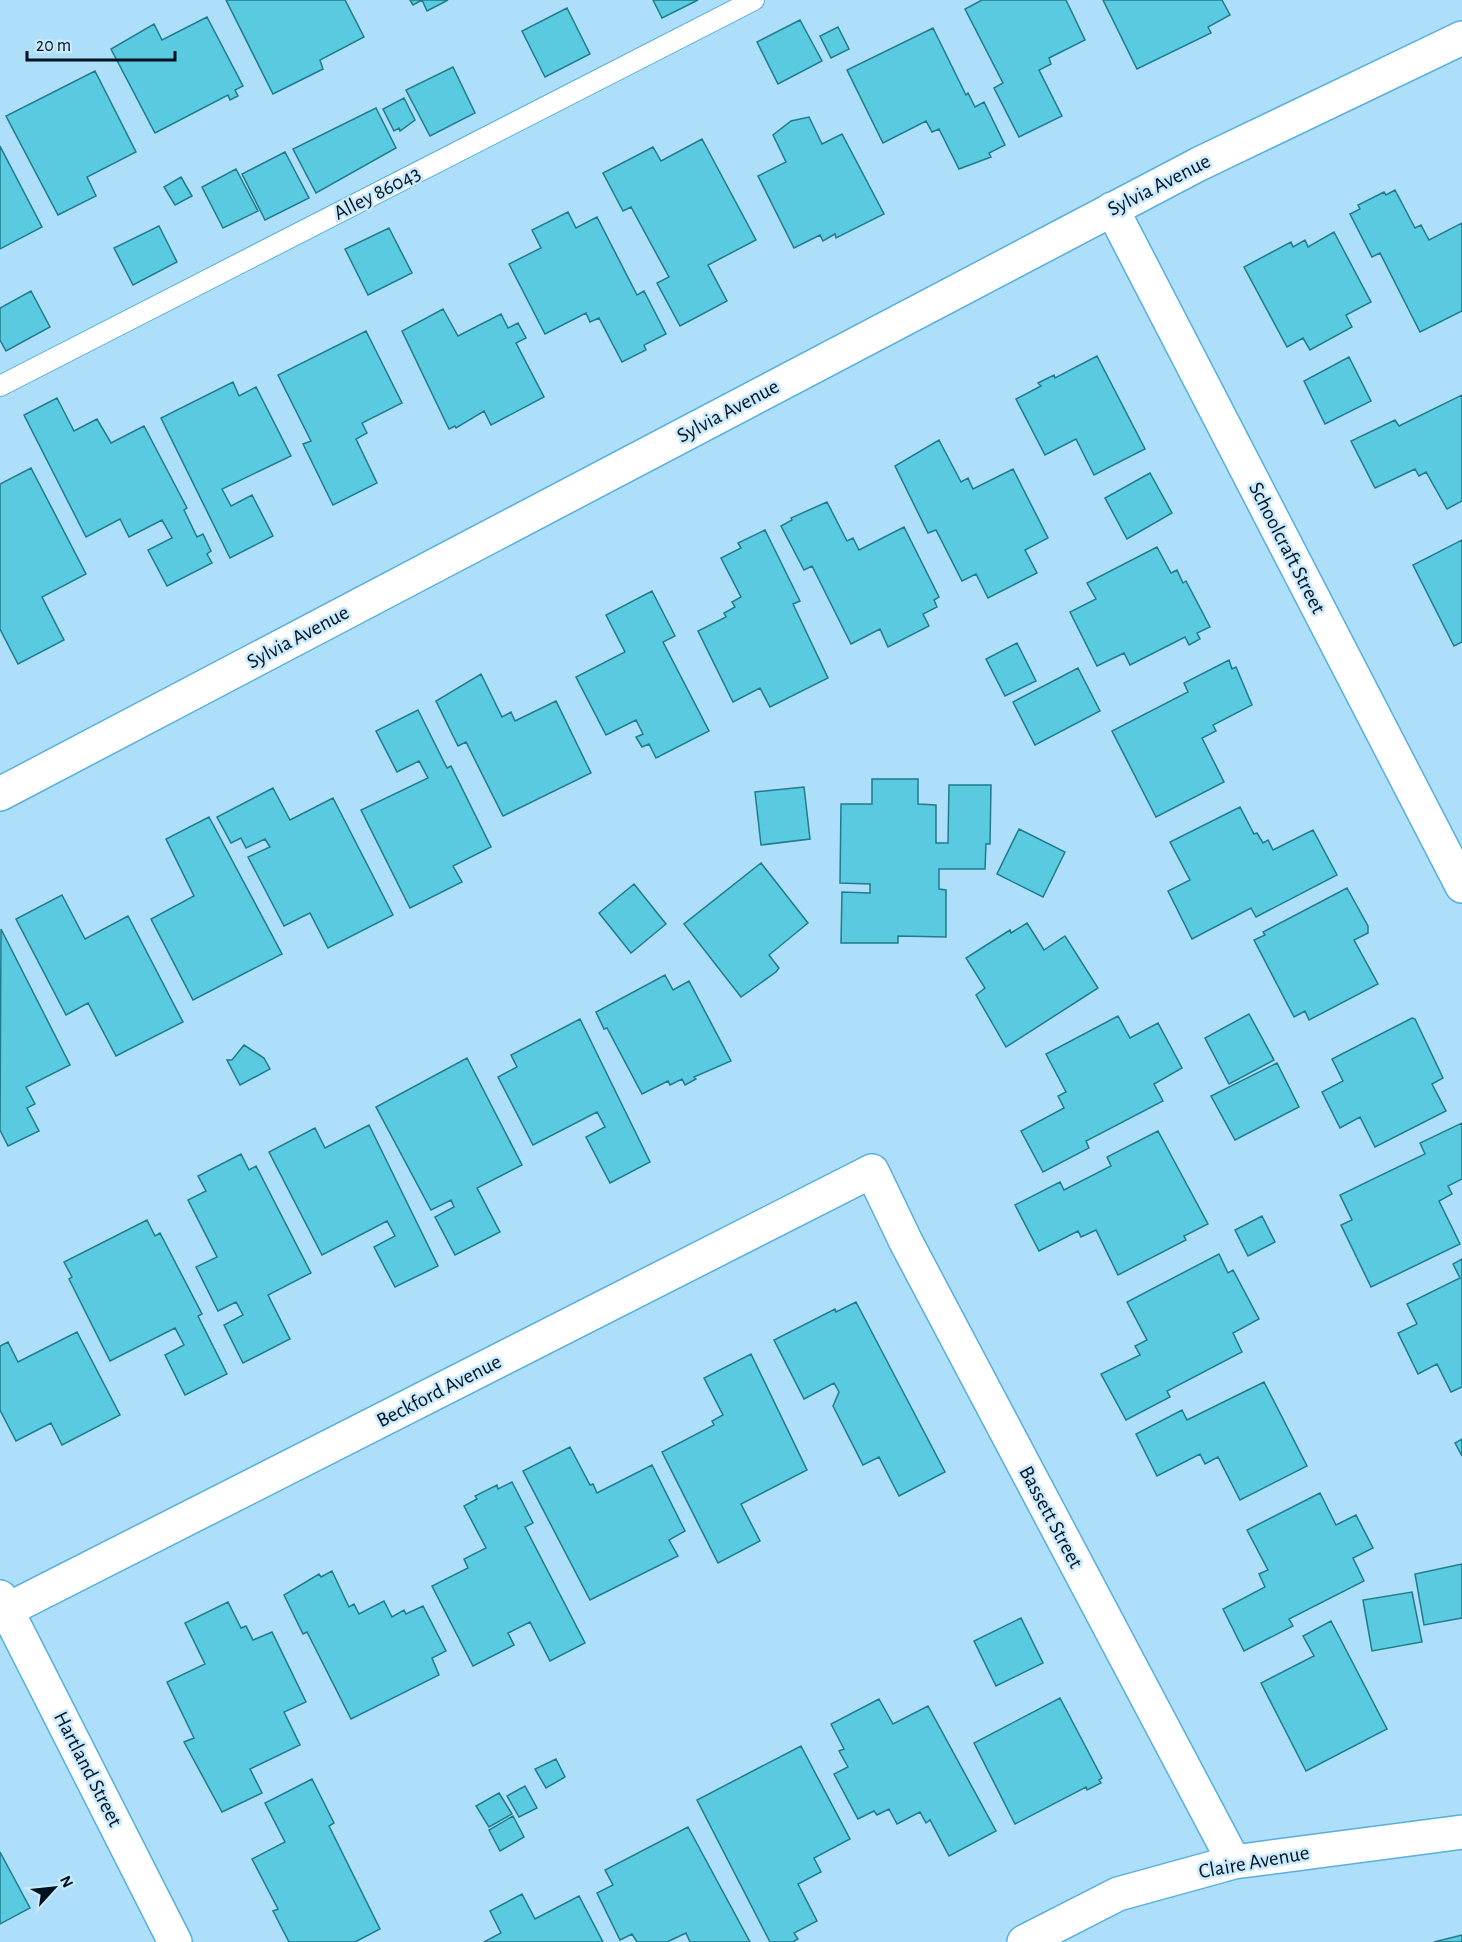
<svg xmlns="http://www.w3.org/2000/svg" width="1462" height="1942" viewBox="0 0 1462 1942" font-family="'Alegreya Sans',sans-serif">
	<rect width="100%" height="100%" fill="#addefa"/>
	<!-- building -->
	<path fill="#59cae0" stroke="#207b8c" stroke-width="1.5" d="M226,0H345L364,37L320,60L323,69L273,94Z
		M410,0H448L427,11L422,0L413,5Z
		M653,0H698L662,18Z
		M982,0H1066L1085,40L1049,58L1051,64L1039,70L1062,116L1019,137L994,88L1003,83L965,9Z
		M1103,0H1222L1230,15L1208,27L1211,33L1137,69Z
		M567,8L590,54L545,77L522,31Z
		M207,17L243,86L235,90L238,96L230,100L228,95L155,133L111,49L154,24L162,40Z
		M800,20L822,61L778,84L757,42Z
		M838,27L849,49L831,58L820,36Z
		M933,28L966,95L968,93L975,107L984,102L1005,145L989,153L991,157L959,169L939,129L932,132L926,121L883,143L847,70Z
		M453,67L475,113L430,136L406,90Z
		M95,71L136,152L87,177L96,196L58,215L6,116Z
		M404,98L415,120L400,131L399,128L394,131L383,109Z
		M376,108L396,148L316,193L293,149Z
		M809,117L822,144L842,134L884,214L836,238L835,234L823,241L820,235L794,248L758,176L786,162L773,135L791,121Z
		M702,139L756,240L708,265L727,301L680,326L657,283L669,277L631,207L623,211L603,173L653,147L661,161Z
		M0,146L42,227L0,249Z
		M285,152L309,198L265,220L242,174Z
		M236,169L258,211L223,228L202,187Z
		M181,177L192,196L175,205L164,187Z
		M1395,190L1415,228L1421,225L1429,240L1462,223V311L1420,332L1380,253L1372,257L1350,214L1360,209L1358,205L1384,192L1386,195Z
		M568,212L576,228L597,217L637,295L644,291L666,334L644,345L646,350L622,362L599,318L590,322L586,313L545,334L509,264L541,248L532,230Z
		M159,226L177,262L133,285L114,248Z
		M389,228L412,273L368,295L345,249Z
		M1334,232L1371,302L1346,315L1352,327L1310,350L1303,338L1287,347L1244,267L1291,242L1293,247L1305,240L1308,247Z
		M31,291L50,327L6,351L0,340V308Z
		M443,309L458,336L501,314L508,328L518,323L526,338L516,343L544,397L491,425L484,411L456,428L455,426L449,429L402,331Z
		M366,331L402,403L362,423L367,433L356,439L377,483L333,505L303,444L311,441L278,375Z
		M1097,356L1145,449L1094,475L1076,439L1045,455L1016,399L1041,386L1038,383L1054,375L1055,378Z
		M1349,357L1371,401L1325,424L1304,381Z
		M233,382L239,396L256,387L291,456L222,489L231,506L252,495L273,536L230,558L161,418Z
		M1462,395V501L1447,509L1426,472L1419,476L1415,469L1375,488L1351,441L1395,420L1399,426Z
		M57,398L74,431L97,419L111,443L144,426L187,508L184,510L197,537L203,534L211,551L207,554L212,563L167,586L148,550L172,538L162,520L129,537L120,519L86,537L24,415Z
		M939,440L961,482L968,478L973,489L1013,469L1048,538L1025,550L1037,573L988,598L976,574L962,581L936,530L928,533L895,466Z
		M31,468L86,574L42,597L64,640L18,664L0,629V484Z
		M1150,473L1172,513L1127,539L1105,498Z
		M827,502L847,541L853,538L859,550L904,527L939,597L934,600L937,607L923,614L929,626L888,647L880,629L851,644L812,566L804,570L781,526L792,520L791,518Z
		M765,530L800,601L793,604L828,678L770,707L760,688L733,702L698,631L726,617L724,613L735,607L732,602L741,597L721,558L741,548L738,543Z
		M1462,540V642L1454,646L1413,565Z
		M1157,547L1171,573L1177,570L1183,583L1186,581L1210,627L1197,633L1200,639L1189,645L1185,637L1130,665L1124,653L1097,666L1070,612L1096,599L1087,583Z
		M652,591L675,636L663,642L709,731L656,758L649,744L642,747L636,737L643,734L636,720L606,735L576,677L625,652L606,615Z
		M1017,643L1036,681L1005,696L986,659Z
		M1229,660L1232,669L1236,667L1252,705L1213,725L1216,731L1202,738L1224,782L1156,817L1112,731L1188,692L1184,683Z
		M1078,668L1100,711L1035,745L1013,702Z
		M481,674L502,717L511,712L515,721L556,701L591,773L503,816L466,742L458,746L436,701Z
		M418,710L447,768L451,766L491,847L453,866L462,882L410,908L361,810L428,778L419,761L397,772L376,731Z
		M872,779H918V804L936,805V843H948L949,785H991L990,844H986L985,869H939V889L946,890V937L898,936V943H841L842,892L870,893V884L840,883L841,804H872Z
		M804,787L810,839L761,845L755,792Z
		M273,788L290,820L333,798L393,915L328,948L310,913L284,926L248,857L270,847L265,839L246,848L241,838L231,843L217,817Z
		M1240,807L1254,834L1257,833L1263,843L1268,840L1273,850L1313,830L1337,875L1256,917L1251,908L1192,939L1168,891L1190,880L1170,842Z
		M209,817L282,954L193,1000L151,919L194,896L166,839Z
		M1019,829L1065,852L1043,897L997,874Z
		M761,863L808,923L769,955L779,968L776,972L741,997L684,924Z
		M634,884L666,924L631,953L599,913Z
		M1347,888L1368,926V933L1354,940L1378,984L1309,1020L1305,1011L1294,1017L1254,940L1265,935L1263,932Z
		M62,895L85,939L128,916L183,1022L116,1056L88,1003L66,1015L16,919Z
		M1027,923L1044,950L1065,936L1098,988L1006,1047L976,995L985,988L966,958L1010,930L1011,933Z
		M1,929L70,1065L26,1087L35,1104L27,1108L39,1131L8,1146L0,1130Z
		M665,975L673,990L689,981L731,1061L694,1077L696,1079L685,1085L682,1079L670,1085L668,1081L642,1094L607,1028L604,1029L596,1012Z
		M1249,1014L1274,1060L1229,1084L1205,1038Z
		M1118,1016L1130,1038L1158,1023L1182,1068L1154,1084L1163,1101L1086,1141L1089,1148L1043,1172L1021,1131L1064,1108L1058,1096L1066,1092L1046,1054Z
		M1412,1018L1415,1019L1443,1078L1432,1084L1446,1111L1375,1147L1360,1117L1340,1128L1322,1092L1343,1081L1332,1059Z
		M580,1019L650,1162L610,1183L586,1137L605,1127L597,1112L533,1145L498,1077L517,1067L511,1055Z
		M244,1045L264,1058L270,1069L240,1085L227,1060H232Z
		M467,1058L522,1165L477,1188L500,1232L455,1255L435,1217L454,1207L451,1200L431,1210L376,1107Z
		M1277,1063L1299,1107L1235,1140L1211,1096Z
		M1462,1123V1179L1448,1186L1452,1194L1439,1201L1460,1244L1371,1287L1341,1225L1352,1220L1340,1195L1425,1154L1420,1143Z
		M369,1125L438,1266L395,1287L374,1247L395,1236L387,1221L322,1255L269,1152L315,1128L325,1148Z
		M1158,1131L1208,1224L1184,1236L1186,1240L1118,1275L1096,1230L1081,1237L1078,1231L1039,1251L1015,1205L1060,1182L1064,1190L1111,1166L1107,1157Z
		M241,1154L249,1170L256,1166L311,1273L268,1295L290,1339L243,1363L224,1325L243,1315L236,1302L218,1311L196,1267L217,1257L188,1200L206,1191L198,1176Z
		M1262,1216L1275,1242L1248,1256L1235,1230Z
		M147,1220L155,1236L160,1233L202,1314L198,1316L227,1374L185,1395L165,1355L184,1345L175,1328L110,1361L69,1279L72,1277L64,1262Z
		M1219,1254L1228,1273L1233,1270L1259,1319L1233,1333L1242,1352L1167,1391L1170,1397L1126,1420L1101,1374L1140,1355L1135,1346L1147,1340L1127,1302Z
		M1462,1259V1387L1451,1392L1437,1364L1418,1374L1398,1333L1417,1324L1407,1304L1460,1278L1453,1264Z
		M856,1302L945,1472L899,1496L879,1457L863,1465L833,1406L839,1392L834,1383L804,1399L774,1340L835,1309L836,1312Z
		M77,1332L120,1415L62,1445L51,1423L16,1441L0,1410V1346L8,1342L18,1362Z
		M751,1354L807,1470L741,1504L760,1541L718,1563L662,1452L714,1425L712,1421L723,1415L704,1378Z
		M1264,1382L1307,1466L1240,1500L1218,1457L1205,1464L1200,1454L1157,1476L1136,1434L1182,1410L1187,1420Z
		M1462,1439V1456L1455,1443Z
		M570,1447L590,1485L593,1484L597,1493L652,1465L685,1531L669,1540L678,1556L590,1600L523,1471Z
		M512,1482L533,1523L525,1527L585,1643L550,1661L530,1622L508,1633L514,1645L473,1666L432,1586L468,1568L464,1559L486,1548L464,1506L477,1499L475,1496L497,1485L498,1489Z
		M1320,1493L1336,1525L1356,1515L1373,1548L1353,1558L1364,1581L1289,1619L1293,1626L1244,1651L1223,1609L1265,1587L1259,1574L1268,1570L1247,1530Z
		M1462,1564V1618L1424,1625L1415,1574Z
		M332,1571L349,1607L354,1604L359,1614L384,1601L392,1617L404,1610L406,1614L423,1606L446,1651L432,1658L439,1675L351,1719L307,1632L303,1634L284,1595L319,1574L321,1577Z
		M1412,1592L1422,1642L1372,1651L1363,1600Z
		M228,1602L241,1628L246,1626L253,1640L272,1632L306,1702L284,1712L300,1745L250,1769L262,1793L222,1812L184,1742L194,1738L167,1682L205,1664L185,1623Z
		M1021,1618L1043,1663L996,1686L974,1641Z
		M1331,1621L1387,1729L1306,1771L1261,1683L1314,1656L1303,1636Z
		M1060,1698L1102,1778L1099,1780L1101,1783L1087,1790L1086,1787L1015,1824L974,1743Z
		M879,1699L893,1724L928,1706L996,1831L949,1856L930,1820L926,1823L920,1812L897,1824L889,1809L877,1815L874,1811L858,1819L834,1774L848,1767L839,1751L844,1749L831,1724Z
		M801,1746L850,1839L814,1858L821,1872L798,1884L817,1921L794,1933L798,1939L793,1942H770L697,1800Z
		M556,1759L565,1777L546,1788L535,1769Z
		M312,1779L334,1823L329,1826L380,1929L355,1942H289L273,1911L278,1909L252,1859L285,1842L265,1803Z
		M525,1786L537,1808L519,1817L507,1796Z
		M499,1793L512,1814L489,1827L476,1806Z
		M513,1816L524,1837L500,1851L489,1830Z
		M688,1827L750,1942H690L686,1933L667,1942H637L632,1934L620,1940L597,1893L613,1885L605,1870Z
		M0,1852L30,1908L0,1924Z
		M522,1894L535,1919L579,1896L603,1942H484L501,1933L490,1911Z
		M1462,1935V1942H1434Z"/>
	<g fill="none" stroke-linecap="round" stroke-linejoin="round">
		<!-- service casing -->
		<g stroke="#57afdb" stroke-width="22">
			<path id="service" d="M0,386L754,0"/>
		</g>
		<!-- minor casing -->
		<g stroke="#57afdb" stroke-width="36">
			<path id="minor" d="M1112,209L1462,886
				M0,794L1199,164L1462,38
				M0,1597L175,1942
				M7,1610L872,1171L906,1242L1234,1862
				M1024,1942L1118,1894L1234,1862L1462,1832"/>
		</g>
		<!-- service -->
		<use href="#service" stroke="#fff" stroke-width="20"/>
		<!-- minor -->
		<use href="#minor" stroke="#fff" stroke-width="33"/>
	</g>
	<g text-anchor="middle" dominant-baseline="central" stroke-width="5" stroke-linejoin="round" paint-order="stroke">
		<!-- street labels -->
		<g font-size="21" fill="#00121f" stroke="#c9e9fc">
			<text transform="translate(1159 185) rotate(-27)">Sylvia Avenue</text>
			<text transform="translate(377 193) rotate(-27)">Alley 86043</text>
			<text transform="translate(728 411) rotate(-28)">Sylvia Avenue</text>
			<text transform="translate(1287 548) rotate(63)">Schoolcraft Street</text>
			<text transform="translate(298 637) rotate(-28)">Sylvia Avenue</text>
			<text transform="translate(439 1391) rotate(-27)">Beckford Avenue</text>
			<text transform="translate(1051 1517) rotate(62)">Bassett Street</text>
			<text transform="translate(88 1769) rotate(63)">Hartland Street</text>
			<text transform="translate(1254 1862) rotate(-10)">Claire Avenue</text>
		</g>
	</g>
	<!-- north arrow -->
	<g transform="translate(54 1888) rotate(63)" stroke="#c9e9fc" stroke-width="4.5" paint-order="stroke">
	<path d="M0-4.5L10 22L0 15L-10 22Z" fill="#00121f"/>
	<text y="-9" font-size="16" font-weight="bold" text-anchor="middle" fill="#00121f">N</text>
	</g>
	<!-- scale -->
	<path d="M27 51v9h148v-9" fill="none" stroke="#00121f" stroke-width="3"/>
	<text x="36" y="51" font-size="18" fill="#00121f" stroke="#c9e9fc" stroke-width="4.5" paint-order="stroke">20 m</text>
</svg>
